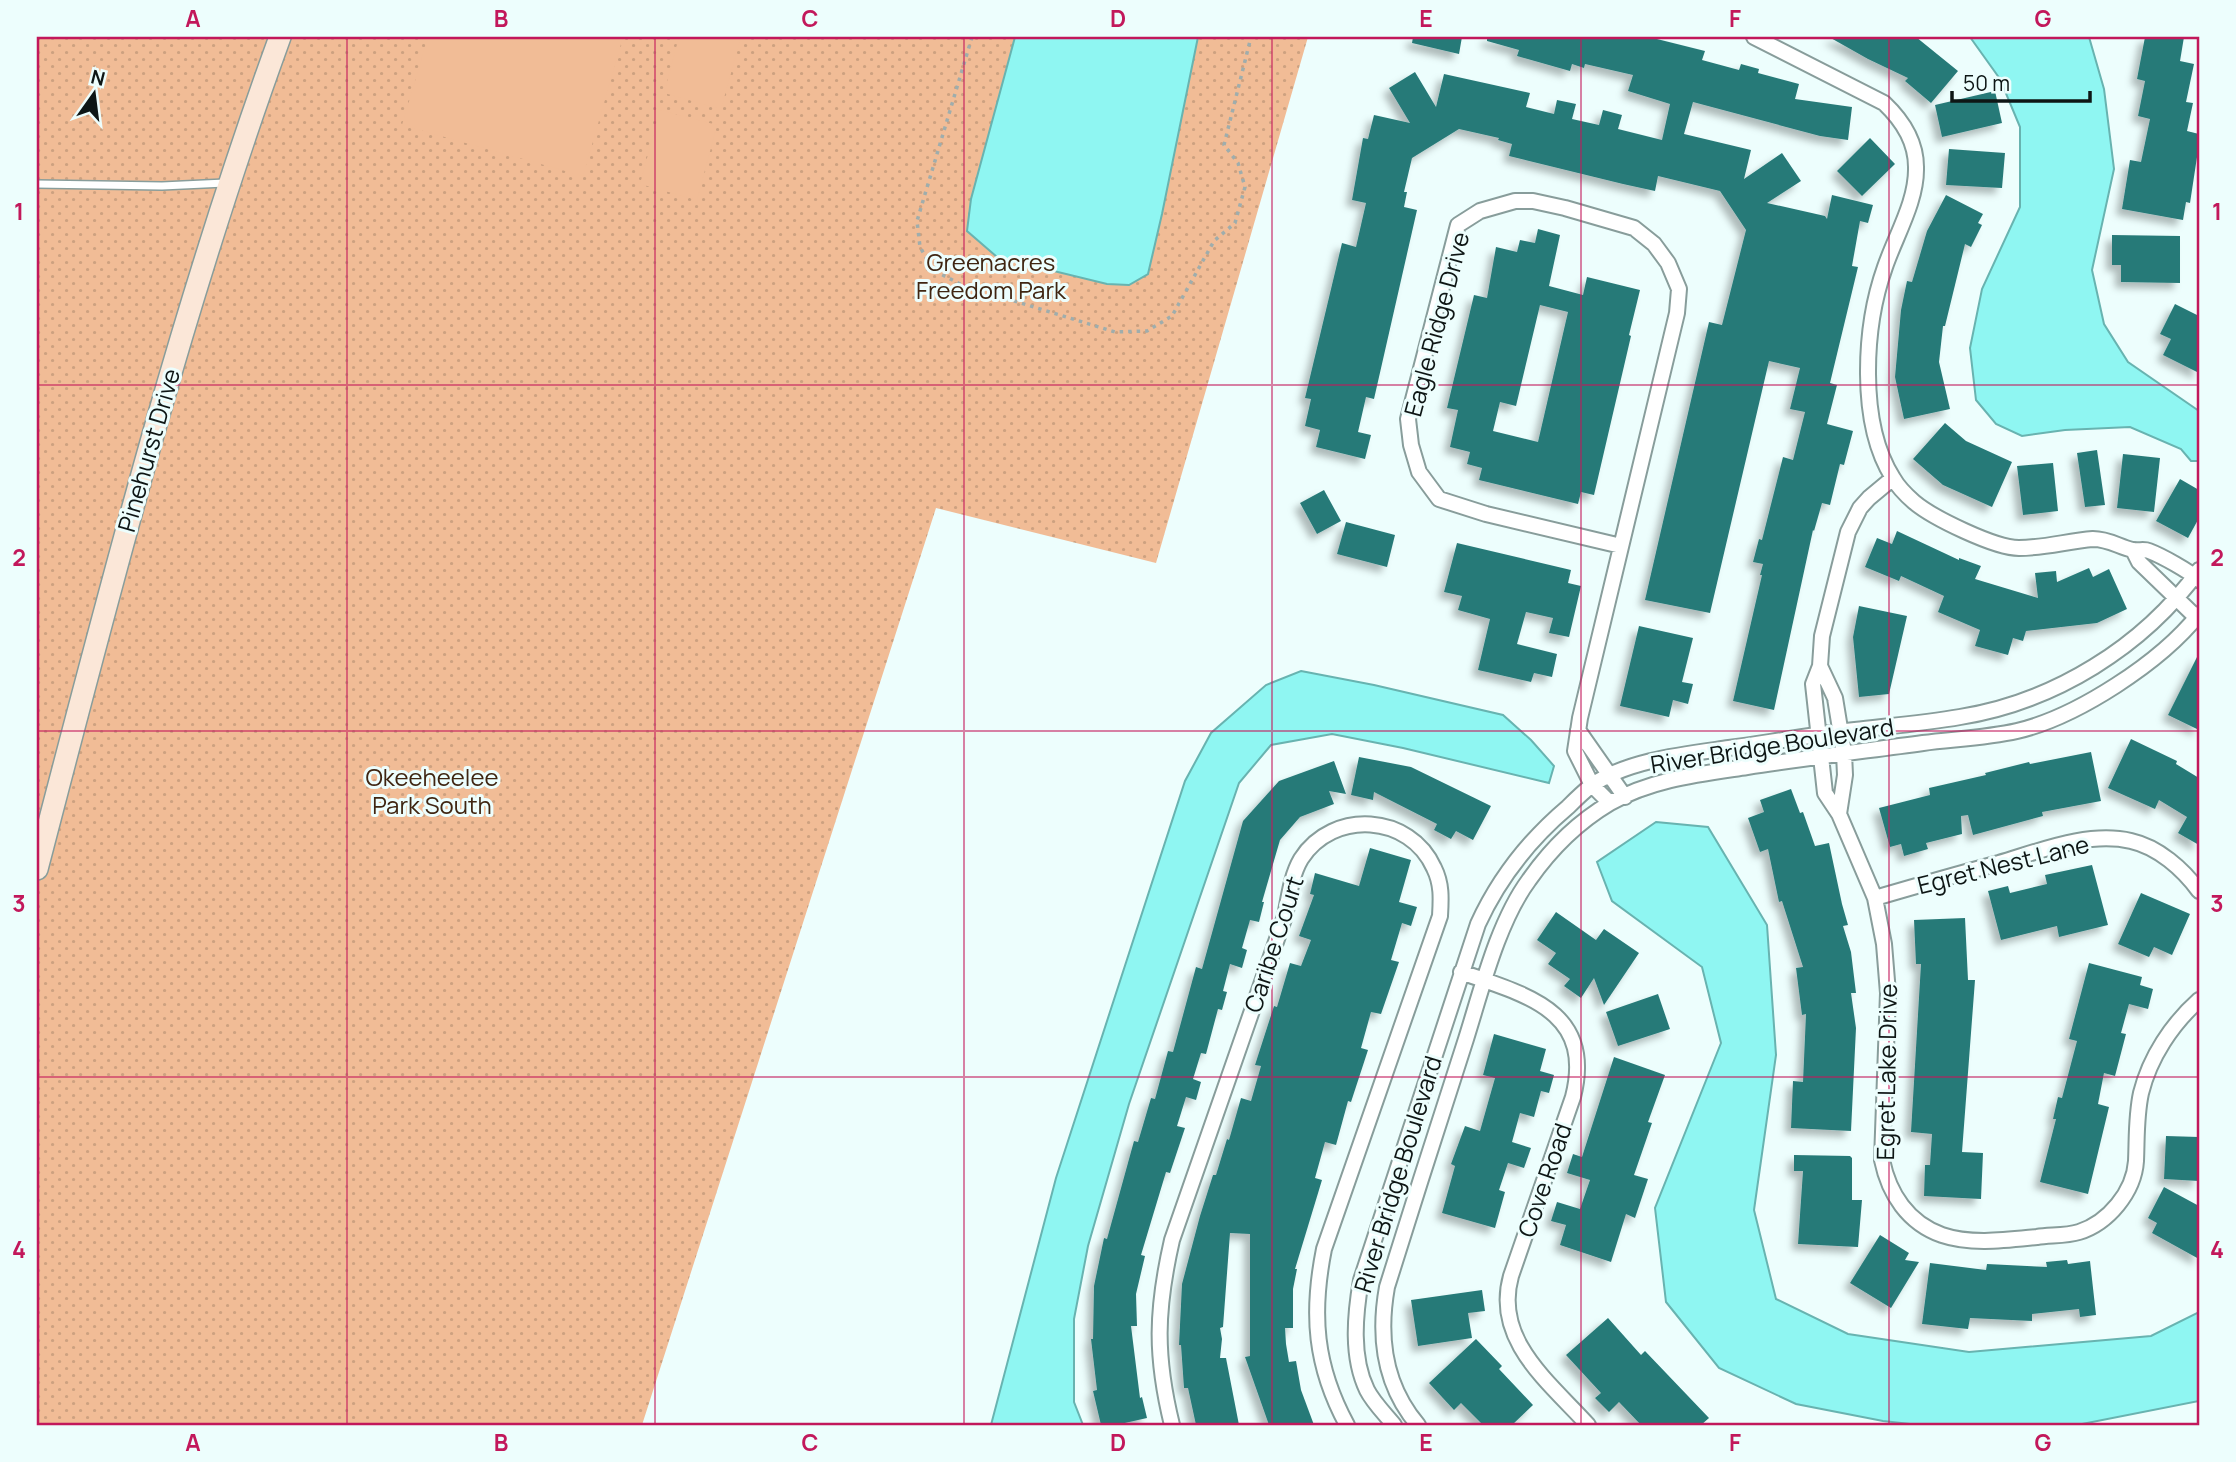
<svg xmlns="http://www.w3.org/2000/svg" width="2236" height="1462" viewBox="0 0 2236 1462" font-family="Manrope,sans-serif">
	<defs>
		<pattern id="grass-dots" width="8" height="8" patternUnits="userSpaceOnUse" patternTransform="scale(1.75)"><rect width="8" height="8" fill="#f1bc96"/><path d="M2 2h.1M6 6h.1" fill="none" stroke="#cda180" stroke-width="1.8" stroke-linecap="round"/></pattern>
		<filter id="shadow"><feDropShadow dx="-6" dy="6" stdDeviation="3.5" flood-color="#0004"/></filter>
	</defs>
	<rect width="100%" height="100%" fill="#edfefd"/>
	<!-- grass -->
	<path fill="url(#grass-dots)" d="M37,37H1308L1156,563L936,508L642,1425H37Z"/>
	<!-- garden -->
	<path fill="#f1bc96" d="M428,37H623L583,176L402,125Z
		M679,37H741L721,109L664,93Z
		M660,110L717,125L697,200L640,184Z"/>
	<!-- water -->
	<path fill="#8ff6f2" stroke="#68b3b0" stroke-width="2" d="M1015,37H1198L1162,214L1148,274L1129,285L1107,284L997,257L967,231L971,199Z
		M1970,37H2089L2104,89L2114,169L2092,270L2104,324L2128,362L2199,411V461H2191L2181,449L2130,427L2065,430L2022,436L1996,424L1976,400L1970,348L1982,289L2020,207V127L2000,79Z
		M1301,671L1374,685L1503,715L1531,740L1554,766L1549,783L1403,748L1332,734L1271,745L1239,783L1129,1104L1088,1246L1074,1319V1402L1083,1425H991L1056,1178L1185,781L1211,733L1266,685Z
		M1656,822L1708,827L1767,925L1776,1055L1754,1210L1776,1299L1848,1334L1969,1352L2151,1336L2199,1312V1401L2077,1425H1919L1883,1421L1796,1404L1719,1368L1666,1302L1655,1208L1721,1043L1702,967L1612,901L1597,862Z"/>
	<!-- building -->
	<path fill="#287a78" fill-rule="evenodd" filter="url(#shadow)" d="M1413,37H1462L1459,54L1412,43Z
		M1487,37H1649L1705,51L1702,60L1739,70L1741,64L1759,69L1758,73L1799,84L1795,99L1852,107L1848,140L1820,136L1693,102L1684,134L1751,150L1744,179L1782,153L1801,181L1767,203L1825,216L1827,219L1832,195L1873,205L1868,223L1860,221L1852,266L1858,267L1830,383L1837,385L1827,424L1853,431L1844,465L1840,464L1830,505L1822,503L1814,531L1813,530L1774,710L1733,701L1762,575H1760L1763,564L1753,562L1759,539L1762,540L1783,457L1793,460L1805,412L1790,409L1800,368L1769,361L1710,613L1645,600L1709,322L1722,325L1746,230L1720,191L1658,176L1655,191L1623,184L1509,156L1512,144L1498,140L1499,138L1459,129L1412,158L1404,192H1407L1404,207L1417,210L1374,399L1366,397L1358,432L1371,435L1365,459L1316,447L1320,430L1305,426L1311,399L1305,398L1342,243L1356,247L1366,203L1352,200L1363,138L1368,139L1374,115L1410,123L1389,88L1415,72L1436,107L1444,74L1530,93L1526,107L1554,114L1557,100L1576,104L1572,119L1599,125L1603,110L1622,115L1618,129L1662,140L1670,104L1628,91L1633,75L1585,64L1584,68L1572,64L1570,71L1517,56L1519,50L1487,41Z
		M1829,37H1916L1958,71L1931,103L1905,81L1908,78L1868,59Z
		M2145,37H2184L2180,61L2194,64L2186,102L2193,103L2187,131L2199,134V144L2190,203L2186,202L2183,220L2122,209L2130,160L2141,162L2150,119L2138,116L2145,81L2137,79Z
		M1995,91L2002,123L1942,137L1935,105Z
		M1870,138L1895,164L1862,196L1837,171Z
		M1949,149L2005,153L2002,188L1946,185Z
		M1946,195L1983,214L1978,223L1982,225L1971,247L1965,244L1945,326H1943L1939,362L1950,409L1904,419L1895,377L1901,310L1907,281L1912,282L1927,231Z
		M1538,229L1560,235L1549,286L1583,295L1587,277L1640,290L1629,335L1631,336L1594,495L1581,492L1578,504L1479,480L1482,468L1467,464L1470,452L1450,447L1458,410L1447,408L1474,295L1487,298L1496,247L1517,252L1520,240L1535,243ZM1540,305L1568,312L1538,442L1493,431L1500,402L1516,406Z
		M2112,235L2180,236V283L2121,282V265H2112Z
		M2175,304L2199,316V373L2163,355L2171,339L2160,334Z
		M1945,423L1966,441L2012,462L1992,507L1943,485L1913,459Z
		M2097,450L2105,505L2085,507L2077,453Z
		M2123,454L2160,458L2154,512L2117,508Z
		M2053,463L2058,511L2023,515L2017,466Z
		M2180,479L2199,490V518L2188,538L2156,521Z
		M1324,490L1341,521L1317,534L1300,503Z
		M1346,522L1395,535L1387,567L1337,554Z
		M1897,531L1959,560V558L1981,566L1975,579L2038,598L2035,573L2056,571L2057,582L2089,568L2093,577L2109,569L2127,609L2097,623L2026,631L2023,641L2013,638L2008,655L1975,646L1980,630L1938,612L1944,596L1901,576L1899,581L1865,567L1877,538L1892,544Z
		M1457,543L1571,570L1568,583L1581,586L1569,637L1549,633L1553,618L1526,612L1517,644L1557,654L1552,677L1534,673L1531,682L1478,670L1490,619L1458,610L1462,596L1444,592Z
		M1859,606L1907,616L1889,694L1859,697L1853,637Z
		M1639,626L1693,638L1682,682L1693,684L1688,704L1673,700L1669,717L1620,706Z
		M2199,653V730L2168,715Z
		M2131,739L2177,761L2176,764L2199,778V845L2178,833L2187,817L2159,800L2155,809L2108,788Z
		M2091,752L2101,801L2042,812L2043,816L1973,835L1968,815L1961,816L1962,834L1926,843L1928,849L1904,856L1901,844L1890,847L1879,808L1930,795L1929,788L1986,775L1985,773L2029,762L2030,764Z
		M1359,757L1411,767L1491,806L1473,840L1456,831L1451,839L1434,830L1437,824L1374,792L1373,800L1351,795Z
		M1334,761L1346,794L1329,791L1334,804L1300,817L1280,840L1262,902H1264L1259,922L1250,920L1242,948L1247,950L1242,968L1230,964L1223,991L1227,992L1222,1010L1218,1009L1206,1054L1201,1053L1193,1079L1201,1082L1196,1100L1186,1097L1177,1126L1185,1128L1170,1173L1166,1172L1141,1255L1145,1256L1136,1294L1137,1326H1131L1140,1398L1142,1397L1147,1418L1116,1425H1101L1093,1391L1097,1390L1091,1339H1093L1094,1286L1104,1238L1107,1239L1134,1141L1138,1142L1151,1098L1155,1099L1168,1051L1173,1052L1196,967L1202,969L1243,821L1279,781Z
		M1791,789L1800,813L1803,812L1815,846L1829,843L1842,904L1848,925L1843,926L1851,952L1856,993H1851L1856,1028L1851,1131L1791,1128L1793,1081L1803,1082L1806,1014L1802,1015L1796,968L1803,967L1782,901L1779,902L1768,849L1760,852L1748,818L1764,812L1760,800Z
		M1370,848L1411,860L1399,902L1417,907L1411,926L1402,923L1391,960L1399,962L1381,1014L1371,1012L1361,1048L1368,1050L1351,1102L1348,1101L1336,1145L1325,1142L1315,1178L1322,1180L1295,1269H1297L1293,1289V1328H1285L1286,1344L1289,1362L1296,1361L1301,1390L1314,1425H1269L1245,1357L1250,1356V1234L1230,1233L1223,1327L1220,1328L1222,1339L1220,1358H1226L1239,1425H1196L1188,1388H1184L1181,1345H1179L1182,1284L1200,1216L1213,1175H1216L1227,1139L1229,1140L1241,1098L1251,1101L1261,1066L1255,1065L1274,1006L1277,1007L1290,963L1301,966L1311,940L1299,936L1314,895L1310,894L1315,873L1359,886Z
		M2092,865L2108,925L2059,937L2057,926L2001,940L1988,891L2008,886L2010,893L2047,884L2045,875Z
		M2141,893L2190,914L2172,955L2154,947L2149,957L2118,944Z
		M1556,912L1596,940L1604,929L1639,953L1604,1005L1594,978L1581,998L1564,986L1570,979L1548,964L1556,953L1537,940Z
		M1965,918L1968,980H1975L1962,1152L1983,1153L1981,1199L1924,1196L1925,1165H1930L1932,1134L1911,1132L1921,964H1916L1914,920Z
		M2089,963L2142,977L2140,985L2153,989L2148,1009L2129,1004L2121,1033L2126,1034L2115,1076L2104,1073L2098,1104L2109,1107L2088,1194L2040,1182L2056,1119H2053L2058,1097L2062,1098L2077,1041L2069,1039Z
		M1658,994L1670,1029L1618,1046L1606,1012Z
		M1494,1034L1546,1049L1540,1071L1554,1075L1549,1093L1541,1091L1534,1117L1520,1113L1512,1142L1531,1148L1524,1168L1508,1163L1499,1190L1505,1192L1495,1228L1442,1213L1455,1166L1451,1164L1465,1126L1480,1131L1495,1078L1483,1075Z
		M1614,1057L1665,1075L1648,1122L1652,1123L1634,1175L1648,1179L1635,1218L1626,1214L1611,1262L1560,1245L1566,1225L1551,1221L1557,1202L1580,1209L1590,1180L1567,1173L1573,1154L1582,1157Z
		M2166,1136L2199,1137V1181L2164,1179Z
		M1794,1155L1850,1156L1852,1158V1200H1862L1858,1247L1798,1244L1803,1171H1794Z
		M2164,1187L2199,1206V1259L2152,1233L2157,1223L2148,1218Z
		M1880,1235L1909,1253L1905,1260L1919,1262L1891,1308L1850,1283Z
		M2067,1260L2068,1264L2090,1261L2096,1315L2080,1317L2079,1309L2032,1314V1321L1970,1318L1968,1329L1922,1324L1930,1263L1986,1270L1987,1264L2047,1267L2046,1262Z
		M1482,1290L1485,1311L1468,1313L1472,1338L1418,1346L1411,1300Z
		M1608,1318L1641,1355L1645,1351L1709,1418L1701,1425H1641L1619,1402L1609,1412L1595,1398L1601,1393L1566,1355Z
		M1476,1339L1502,1366L1499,1369L1533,1405L1512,1425H1483L1461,1403L1454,1410L1429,1383Z"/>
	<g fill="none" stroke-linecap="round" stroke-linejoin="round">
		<!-- lane casing -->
		<g stroke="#889d9b" stroke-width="10">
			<path id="lane" d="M37,184L162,186L225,183"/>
		</g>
		<!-- street casing -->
		<g stroke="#889d9b" stroke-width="18">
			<path id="street" d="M1754,37L1884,103C1902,120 1916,141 1916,167C1917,201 1896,235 1885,267C1864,326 1858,423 1893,478C1898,487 1906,495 1914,502C1933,518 1995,548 2019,548C2044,548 2068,541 2093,539C2109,539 2119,547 2133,550C2139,551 2144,549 2149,551C2162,556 2189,571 2199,580
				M1893,478L1869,498L1860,508L1848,532L1822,636L1820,666L1813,684L1825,793L1839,814L1875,898L1884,944L1888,993L1882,1160C1889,1194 1908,1223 1942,1235C1971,1245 2007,1240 2037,1237C2050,1235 2066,1236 2079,1232C2108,1223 2134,1192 2136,1161C2137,1138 2136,1116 2141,1093C2150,1057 2172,1024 2199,1000
				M2133,550L2139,562L2199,620
				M1820,666L1835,698L1844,753L1845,775L1839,814
				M1578,730L1625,797
				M1610,803L1592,785L1575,751L1580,718L1677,313L1679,289L1668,263L1654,244L1634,228L1565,208L1533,201H1515L1480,211L1458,225L1408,419L1411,445L1419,472L1439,499L1486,514L1621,546
				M1875,898C1916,886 1958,874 1999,863C2040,851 2088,831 2131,841C2158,847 2183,869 2199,891
				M1461,972C1525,995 1595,1010 1573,1097L1511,1276C1493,1340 1549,1382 1588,1425
				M1172,1425C1155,1356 1156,1310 1172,1240L1285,916C1289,897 1291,876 1301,859C1333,809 1410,814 1434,868C1442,884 1441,899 1440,916L1324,1249C1311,1314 1315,1366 1347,1425
				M1394,1425C1385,1414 1373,1402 1367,1390C1351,1357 1355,1315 1361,1280L1478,924C1499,878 1529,840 1568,807C1575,800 1583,792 1591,786C1626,760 1687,754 1729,748C1771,742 1813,735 1855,730C1890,726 1926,723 1960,717C2054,702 2143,647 2199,570
				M1418,1425C1384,1385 1378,1337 1387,1287C1413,1204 1439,1122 1466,1039C1482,988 1498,922 1529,880C1550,850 1578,822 1610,803C1652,779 1700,774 1747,767C1806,758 1864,751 1923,743C1954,739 1986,738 2017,731C2077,717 2161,662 2199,614"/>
		</g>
		<!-- secondary casing -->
		<g stroke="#889d9b" stroke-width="24">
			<path id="secondary" d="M37,869C110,589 181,309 280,37"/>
		</g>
		<!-- path -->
		<path stroke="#9fadac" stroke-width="3.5" stroke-dasharray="3.5 5" stroke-linecap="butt" d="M972,37L917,221L920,247L933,270L962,285L1115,332L1147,331L1172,316L1214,241L1235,223L1245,187L1238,163L1224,145L1251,37"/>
		<!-- lane -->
		<use href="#lane" stroke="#fff" stroke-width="7"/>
		<!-- street -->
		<use href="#street" stroke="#fff" stroke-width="14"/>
		<!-- secondary -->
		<use href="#secondary" stroke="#fbe7d8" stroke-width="21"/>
	</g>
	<!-- grid -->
	<path fill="none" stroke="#c2185b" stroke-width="2" stroke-opacity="0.55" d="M347,37V1425M655,37V1425M964,37V1425M1272,37V1425M1581,37V1425M1889,37V1425M37,385H2199M37,731H2199M37,1077H2199"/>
	<g text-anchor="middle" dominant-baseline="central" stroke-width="6" stroke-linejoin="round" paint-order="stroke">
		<!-- park labels -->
		<g font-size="24" fill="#3f2511" stroke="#edfefd">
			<text x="991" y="261">Greenacres<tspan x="991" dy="28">Freedom Park</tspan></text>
			<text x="432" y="776">Okeeheelee<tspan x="432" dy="28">Park South</tspan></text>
		</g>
		<!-- street labels -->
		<g font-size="24" fill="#0e1615" stroke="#edfefd">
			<text transform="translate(1436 324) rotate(-75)">Eagle Ridge Drive</text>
			<text transform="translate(148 450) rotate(-74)">Pinehurst Drive</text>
			<text transform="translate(1772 745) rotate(-9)">River Bridge Boulevard</text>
			<text transform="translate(2003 864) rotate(-14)">Egret Nest Lane</text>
			<text transform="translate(1273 944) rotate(-72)">Caribe Court</text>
			<text transform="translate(1886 1072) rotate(-89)">Egret Lake Drive</text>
			<text transform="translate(1397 1174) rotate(-73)">River Bridge Boulevard</text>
			<text transform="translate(1544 1180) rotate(-71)">Cove Road</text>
		</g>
	</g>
	<!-- border -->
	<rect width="2236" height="1462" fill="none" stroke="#edfefd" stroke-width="77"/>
	<!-- north arrow -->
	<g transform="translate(94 94) rotate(14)" stroke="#edfefd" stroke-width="5" paint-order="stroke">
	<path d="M0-5L12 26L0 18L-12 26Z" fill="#0e1615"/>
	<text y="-10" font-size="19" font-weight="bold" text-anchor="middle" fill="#0e1615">N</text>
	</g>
	<!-- scale -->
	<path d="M1952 91v10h138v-10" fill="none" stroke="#0e1615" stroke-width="3.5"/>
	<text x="1963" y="91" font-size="21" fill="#0e1615" stroke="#edfefd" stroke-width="5" paint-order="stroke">50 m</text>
	<rect x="38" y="38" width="2160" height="1386" fill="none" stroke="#c2185b" stroke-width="2.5"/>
	<g font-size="23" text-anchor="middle" font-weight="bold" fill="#c2185b">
		<text x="193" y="27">A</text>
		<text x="501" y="27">B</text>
		<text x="810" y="27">C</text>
		<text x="1118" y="27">D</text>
		<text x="1426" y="27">E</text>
		<text x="1735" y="27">F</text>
		<text x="2043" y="27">G</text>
		<text x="19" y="220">1</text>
		<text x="2217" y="220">1</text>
		<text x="19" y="566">2</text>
		<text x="2217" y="566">2</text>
		<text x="19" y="912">3</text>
		<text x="2217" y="912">3</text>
		<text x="19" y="1258">4</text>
		<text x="2217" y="1258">4</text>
		<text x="193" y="1451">A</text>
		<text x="501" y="1451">B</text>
		<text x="810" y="1451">C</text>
		<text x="1118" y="1451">D</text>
		<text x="1426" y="1451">E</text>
		<text x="1735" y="1451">F</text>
		<text x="2043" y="1451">G</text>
	</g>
</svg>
